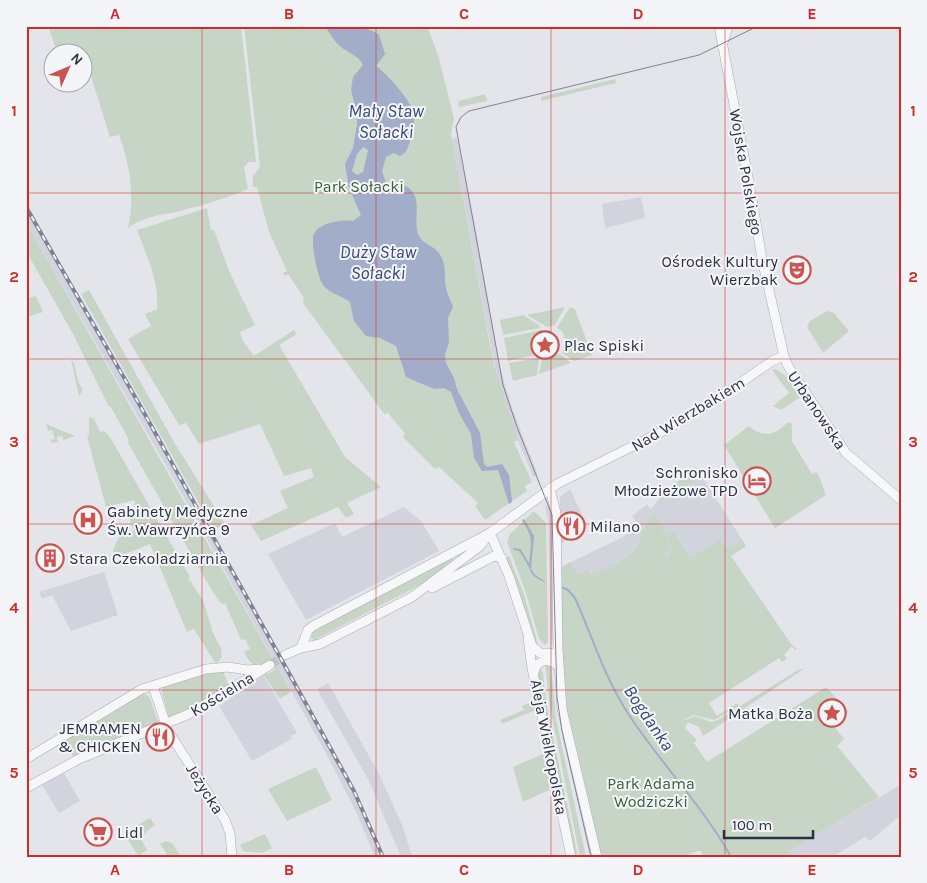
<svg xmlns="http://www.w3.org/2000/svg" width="927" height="883" viewBox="0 0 927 883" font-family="Karla,sans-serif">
	<rect width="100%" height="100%" fill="#e4e5eb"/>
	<!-- built -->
	<path fill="#d2d4dd" d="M457,137L476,230L499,364L512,408L538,475L533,477L512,426L497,379L452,139Z
		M641,197L645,218L605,228L602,204Z
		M26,202L286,663L356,793L384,857H375L357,814L329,759L169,471L26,222Z
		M696,467L746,546L619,626L590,570L577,576L571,562L621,538L635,529L638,525L632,516L647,504L651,509L665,492Z
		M570,489L582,514L578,517L585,532L560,544V497Z
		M551,504L554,515V641L551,644L548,521L545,506Z
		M404,507L421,521L439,551L306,620L268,554L335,523L342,537Z
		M104,572L118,615L71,631L52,595L42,599L39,592Z
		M263,675L297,733L291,736L292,739L252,761L219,706Z
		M328,683L378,772L403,827L412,857H401L369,781L318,691L317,689Z
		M64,773L80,801L59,813L42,785Z
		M900,785L901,815L870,841L865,837L832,857H793L788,851Z"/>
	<!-- green -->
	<path fill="#c6d5c5" d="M48,26H241L256,162H249L244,167L248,189C226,198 204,205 180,211C163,215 143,216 128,228C135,197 130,164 119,135L110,137L90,73L83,75L82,52H66L65,50L57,52Z
		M244,26H427L438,55L454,118L451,134L494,366L518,440L514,442L532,482L525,486L527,491L485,520L475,506L478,503L439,467L435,469L403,437L405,433L387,412L385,415L303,303L304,298L288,274L285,276L283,273L287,271L269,232L257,187H253V176L260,167Z
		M615,79L616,83L541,101V97Z
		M485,94L487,101L459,107L458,101Z
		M207,208L211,230H214L229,271L255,325L240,332L243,341L254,356L294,330L297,334L279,345L345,457L381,487L347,503L354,514L346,518L338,507L261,541L251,525L288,508L280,491L314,477L311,468L284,476L260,424L199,444L186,423L179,425L128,339L151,326L145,314L157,309C159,280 147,257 137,230Z
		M26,222L273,659L293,646L295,648L274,660L291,692L280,699L263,674L266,672L267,674L276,669L272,662C257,669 251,666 244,652L250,649L245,639L241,640L225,603L222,604L212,591L127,441L129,440L111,407H109L73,334L26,251Z
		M89,290L174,442L225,524L214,530L81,294Z
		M36,296L43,312L26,317V299Z
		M565,307L555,325L547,327L527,315Z
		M570,307L575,309L592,355L574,361L562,353L566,342L562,331L557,328Z
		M827,311L834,313L849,331L823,353L807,327L810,321Z
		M523,315L539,325L540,328L503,335L500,320Z
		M541,330L548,333L553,340L549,352L508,361L504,338Z
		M560,354L571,363L539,374L542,358Z
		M539,358L537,375L513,381L509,363Z
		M71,359L74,363L78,381L83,390L79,396Z
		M775,369L785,375L800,397L781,410L773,406L789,393L772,370Z
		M89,417L94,419L100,432L104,431L110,437L190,577L188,578L190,582L192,581V584L203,600L213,633L221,648L222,657L216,664L194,629L187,632L150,544L115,558L113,550L120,535L134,531L128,513L137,510L134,500L106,507L87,436L89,435Z
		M788,422L792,424V441L812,474L816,472L818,474L826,495L775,528L724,445L749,426C763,439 775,435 788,422Z
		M46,424L75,436L63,440L62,436L57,437L58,442L53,443L50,440L55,439L52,430L48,431Z
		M696,467L702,478L699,480L696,475V480L656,503L665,492Z
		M534,511L546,523L548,642L545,645L539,639L526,593L507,542L510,534Z
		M654,514L665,528L661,532L665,534L671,548L663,555L667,558L673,548L665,533L667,531L671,533L673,531L690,558L720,540L728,549L742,540L746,546L731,556L791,644L797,649L795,650L792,646L784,655L787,658L782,662L779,658L709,703L717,716L737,703L739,706L714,720L694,715L680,722L695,716L711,722L718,720L798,670L805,668L703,736L699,727L688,722L685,728L697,740L694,743L707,762L826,687L849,712L833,725L844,739L837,746L879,797L788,851L793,857H704L701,851H697L683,857H602L567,709L562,647L561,567L571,562L577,575L589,570L592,574C603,569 630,559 636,549C642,537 644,523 654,514Z
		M509,556L524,594L539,648L536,646L506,558Z
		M452,557L453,560L420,585L316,639L317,642L311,638L313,630Z
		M545,663L551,665L556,719L586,857H580L550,707Z
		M539,664L543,673L546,702L578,857H574L536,670Z
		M222,669L229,686L203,703L171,717L168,716L162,692L164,685L208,671Z
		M142,693L149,696L158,722L73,757L66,742L59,744Z
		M534,701L536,710L502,724L500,720L524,710L522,706Z
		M545,753L551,789L523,802L513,767Z
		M316,767L332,800L287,821L268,789Z
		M150,818L155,825L140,837L147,850L138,856L124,833Z
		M265,834L272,848L262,853L243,851L240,845Z
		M166,841L172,843L181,857H169L160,844Z"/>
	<!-- water -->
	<path fill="#a1adc9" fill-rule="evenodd" d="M325,26C339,26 370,26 379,35L385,54L376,66C386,73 411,100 414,114C415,124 412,135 409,144C407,150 406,153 400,156L394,153L386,157L382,171L386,183C395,188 402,181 411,190C422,202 413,220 418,234C422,244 431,244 438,252C448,263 443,280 447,292C449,298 451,301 453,307L448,318L449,343L445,354L446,363L454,378L457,389L480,433L484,464L488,467L502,464L509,475L512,502L509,504C505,492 502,481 498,470L482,471L474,458L471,434L459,413L451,392L444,388L434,389L406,377L396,346L380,338L366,336L354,321L350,302C341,295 327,293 322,283C317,275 312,246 313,238C314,223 342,219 353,221L361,215L349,188L345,164L353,148L357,125V113L351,90L353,77L363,65C360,56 348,53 341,47C334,41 330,34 325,26ZM363,147L368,150L363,172L357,175L352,171L357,154Z
		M524,519L534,536L531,569L535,575L547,583C521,573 531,564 531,542C531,534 526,527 522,520Z"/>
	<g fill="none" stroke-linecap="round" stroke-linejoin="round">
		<!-- stream -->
		<path stroke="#a1adc9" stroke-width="2" d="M514,549L520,550L530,567
			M561,587L568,590L575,598C593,638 605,679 629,715C661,764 703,806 731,857"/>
		<!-- tertiary-tunnel -->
		<path stroke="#bfc1c9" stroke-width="9" stroke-dasharray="9 4.5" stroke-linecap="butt" d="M270,665L285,655"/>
		<!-- tertiary casing -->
		<g stroke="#a9abb5" stroke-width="10">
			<path id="tertiary" d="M719,26L751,193L762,259L784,356L788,366L846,453L901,500
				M722,46L728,26
				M550,488L556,513L558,650L562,709L597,857
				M490,533L509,576L532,646L540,653L558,654
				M432,588L494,556L502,558
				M528,638L532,668L571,857
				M301,648L308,630L313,626L490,533L557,484L667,429L726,393L772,361L784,356
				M285,655L301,648L320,644L412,597L479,547L487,537
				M534,672C538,658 550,658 559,667
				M153,686L168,731L225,820L230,833L232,857
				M26,759L142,689L206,669L228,667L247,670L260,669
				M26,788L79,759L189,714L270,665"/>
		</g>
		<!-- tertiary -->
		<use href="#tertiary" stroke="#f7f7fa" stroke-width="9"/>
		<!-- tram -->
		<path stroke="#7e8294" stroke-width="1" d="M591,857L562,731L557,697L552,515L517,427L503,385L456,127L461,117L469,111L699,55L758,26"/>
		<!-- rail casing -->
		<g stroke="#7e8294" stroke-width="4">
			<path id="rail" d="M26,207L138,402L305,702L354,791L383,857"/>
		</g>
		<!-- rail -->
		<use href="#rail" stroke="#f4f5f8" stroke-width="2" stroke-dasharray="5.5" stroke-linecap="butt"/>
	</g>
	<!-- grid -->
	<path fill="none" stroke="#d62828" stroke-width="1" stroke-opacity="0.55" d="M202,26V857M376,26V857M551,26V857M725,26V857M26,193H901M26,359H901M26,524H901M26,690H901"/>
	<!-- icons -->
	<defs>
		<g id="theatre-ring" transform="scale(1.4375)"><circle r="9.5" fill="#f4f5f8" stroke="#ca544f" stroke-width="1.5"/><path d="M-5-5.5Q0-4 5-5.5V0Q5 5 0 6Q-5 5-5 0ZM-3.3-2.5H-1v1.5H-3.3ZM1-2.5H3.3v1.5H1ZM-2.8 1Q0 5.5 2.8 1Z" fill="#ca544f"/></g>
		<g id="sight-ring" transform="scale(1.4375)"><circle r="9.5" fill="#f4f5f8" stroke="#ca544f" stroke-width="1.5"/><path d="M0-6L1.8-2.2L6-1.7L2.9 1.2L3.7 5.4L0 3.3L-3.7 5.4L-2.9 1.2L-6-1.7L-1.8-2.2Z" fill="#ca544f"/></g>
		<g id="hotel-ring" transform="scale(1.4375)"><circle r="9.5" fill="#f4f5f8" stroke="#ca544f" stroke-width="1.5"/><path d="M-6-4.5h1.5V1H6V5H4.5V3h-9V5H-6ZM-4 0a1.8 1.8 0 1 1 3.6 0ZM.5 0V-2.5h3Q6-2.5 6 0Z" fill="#ca544f"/></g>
		<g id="hospital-ring" transform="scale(1.4375)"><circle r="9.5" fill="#f4f5f8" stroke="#ca544f" stroke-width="1.5"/><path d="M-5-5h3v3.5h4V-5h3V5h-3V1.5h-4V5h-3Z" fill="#ca544f"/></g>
		<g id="restaurant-ring" transform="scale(1.4375)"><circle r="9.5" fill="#f4f5f8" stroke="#ca544f" stroke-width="1.5"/><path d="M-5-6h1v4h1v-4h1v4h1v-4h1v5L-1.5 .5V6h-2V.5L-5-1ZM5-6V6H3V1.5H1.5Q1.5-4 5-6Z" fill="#ca544f"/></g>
		<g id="building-ring" transform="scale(1.4375)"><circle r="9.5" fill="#f4f5f8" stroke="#ca544f" stroke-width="1.5"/><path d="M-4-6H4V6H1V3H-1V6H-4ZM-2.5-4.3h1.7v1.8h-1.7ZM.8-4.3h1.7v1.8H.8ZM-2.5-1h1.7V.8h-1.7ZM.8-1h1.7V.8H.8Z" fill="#ca544f"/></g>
		<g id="supermarket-ring" transform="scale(1.4375)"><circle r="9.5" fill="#f4f5f8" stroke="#ca544f" stroke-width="1.5"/><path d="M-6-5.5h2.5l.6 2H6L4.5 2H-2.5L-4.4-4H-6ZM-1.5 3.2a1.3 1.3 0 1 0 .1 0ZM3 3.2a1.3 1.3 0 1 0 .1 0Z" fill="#ca544f"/></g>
	</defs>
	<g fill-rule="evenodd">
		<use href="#theatre-ring" x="797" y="270"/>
		<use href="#sight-ring" x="545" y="345"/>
		<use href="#hotel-ring" x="757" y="481"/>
		<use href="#hospital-ring" x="88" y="520"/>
		<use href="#restaurant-ring" x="571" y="526"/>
		<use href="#building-ring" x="50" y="558"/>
		<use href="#sight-ring" x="832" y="713"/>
		<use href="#restaurant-ring" x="160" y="737"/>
		<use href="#supermarket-ring" x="98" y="832"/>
	</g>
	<g text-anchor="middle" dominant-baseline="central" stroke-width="4" stroke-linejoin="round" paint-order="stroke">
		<!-- street labels -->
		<g font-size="16" fill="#2c3043" stroke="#f4f5f8">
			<text transform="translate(746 172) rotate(80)">Wojska Polskiego</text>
			<text transform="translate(817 410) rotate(56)">Urbanowska</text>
			<text transform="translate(688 414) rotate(-31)">Nad Wierzbakiem</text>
			<text transform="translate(222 694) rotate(-31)">Kościelna</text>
			<text transform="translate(549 747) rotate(79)">Aleja Wielkopolska</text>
			<text transform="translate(205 789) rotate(58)">Jeżycka</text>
		</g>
		<!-- park labels -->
		<g font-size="16" fill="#3a5e3a" stroke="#f4f5f8">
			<text x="359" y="186">Park Sołacki</text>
			<text x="651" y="783">Park Adama<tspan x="651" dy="18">Wodziczki</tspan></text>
		</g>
		<!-- poi labels -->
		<g font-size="16" fill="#2c3043" stroke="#f4f5f8" text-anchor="start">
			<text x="778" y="261" text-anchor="end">Ośrodek Kultury<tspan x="778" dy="18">Wierzbak</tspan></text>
			<text x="564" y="345">Plac Spiski</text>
			<text x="738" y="472" text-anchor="end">Schronisko<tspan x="738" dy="18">Młodzieżowe TPD</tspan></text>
			<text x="107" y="511">Gabinety Medyczne<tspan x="107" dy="18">Św. Wawrzyńca 9</tspan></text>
			<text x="590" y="526">Milano</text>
			<text x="69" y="558">Stara Czekoladziarnia</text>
			<text x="813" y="713" text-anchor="end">Matka Boża</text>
			<text x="141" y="728" text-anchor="end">JEMRAMEN<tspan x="141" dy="18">&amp; CHICKEN</tspan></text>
			<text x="117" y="832">Lidl</text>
		</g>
		<!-- water labels -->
		<g font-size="18" font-style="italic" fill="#374776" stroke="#f4f5f8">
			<text x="386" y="111">Mały Staw<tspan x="386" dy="21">Sołacki</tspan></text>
			<text x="378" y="252">Duży Staw<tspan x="378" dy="21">Sołacki</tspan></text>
			<text transform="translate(649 718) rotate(56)">Bogdanka</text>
		</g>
	</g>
	<!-- border -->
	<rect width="927" height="883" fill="none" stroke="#f4f5f8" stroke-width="55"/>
	<!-- north arrow -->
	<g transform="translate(68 68) rotate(45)"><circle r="24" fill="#f4f5f8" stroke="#a4a6b0"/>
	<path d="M0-4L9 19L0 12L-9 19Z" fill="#ca544f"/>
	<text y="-8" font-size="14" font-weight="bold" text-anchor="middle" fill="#2c3043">N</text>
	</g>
	<!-- scale -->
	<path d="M724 830v8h89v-8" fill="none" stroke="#2c3043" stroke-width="2.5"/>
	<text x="732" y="830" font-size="15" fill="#2c3043" stroke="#f4f5f8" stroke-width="4" paint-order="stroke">100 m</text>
	<rect x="28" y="28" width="872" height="828" fill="none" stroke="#d62828" stroke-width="2"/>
	<g font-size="16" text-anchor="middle" font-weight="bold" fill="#d62828">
		<text x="115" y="19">A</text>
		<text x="289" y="19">B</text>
		<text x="464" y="19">C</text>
		<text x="638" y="19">D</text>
		<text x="812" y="19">E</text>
		<text x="14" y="116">1</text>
		<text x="913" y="116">1</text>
		<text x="14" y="282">2</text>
		<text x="913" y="282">2</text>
		<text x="14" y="447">3</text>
		<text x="913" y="447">3</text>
		<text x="14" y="613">4</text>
		<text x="913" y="613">4</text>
		<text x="14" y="778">5</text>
		<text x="913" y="778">5</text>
		<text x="115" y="875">A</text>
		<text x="289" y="875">B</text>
		<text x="464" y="875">C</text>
		<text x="638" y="875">D</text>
		<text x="812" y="875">E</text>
	</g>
</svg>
